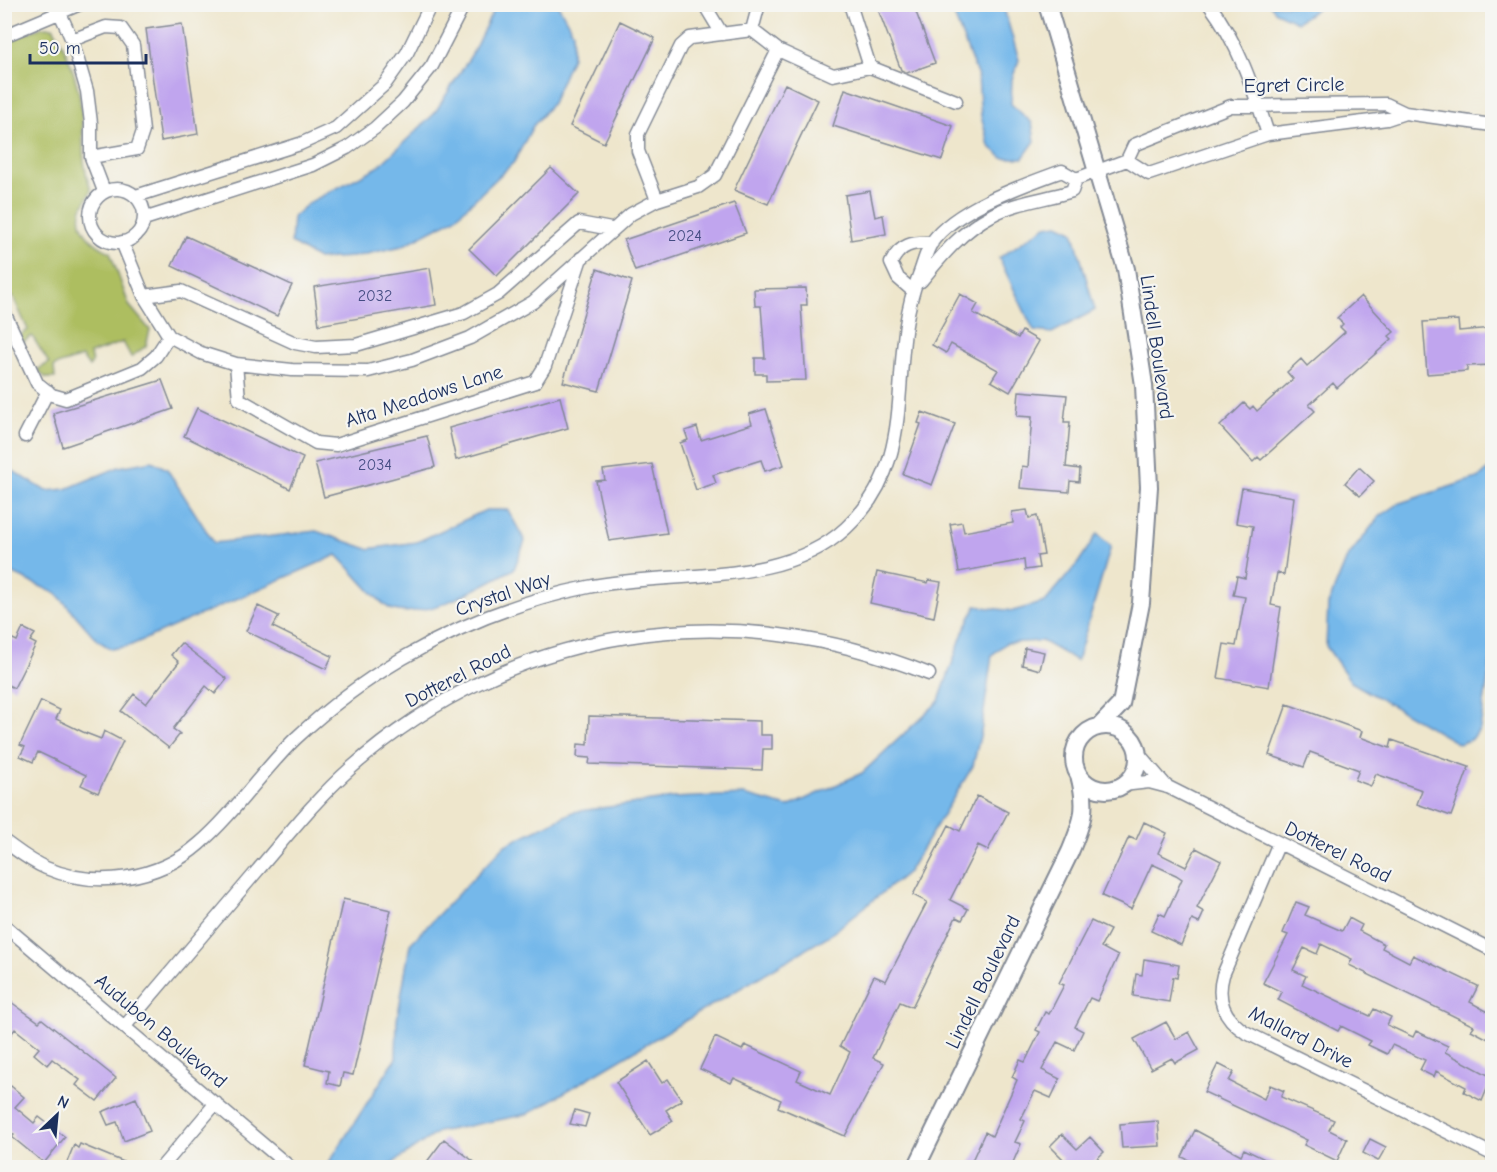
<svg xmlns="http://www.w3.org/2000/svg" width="1497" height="1172" viewBox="0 0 1497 1172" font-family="'Comic Neue',sans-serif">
	<rect width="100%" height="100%" fill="#f6f6f2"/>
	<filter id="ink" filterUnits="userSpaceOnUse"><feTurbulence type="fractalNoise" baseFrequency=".0167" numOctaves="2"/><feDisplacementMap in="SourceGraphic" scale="12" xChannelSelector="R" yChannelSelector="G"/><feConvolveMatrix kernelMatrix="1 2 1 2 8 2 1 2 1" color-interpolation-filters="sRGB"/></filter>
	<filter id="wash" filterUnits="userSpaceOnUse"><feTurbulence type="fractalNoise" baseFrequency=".008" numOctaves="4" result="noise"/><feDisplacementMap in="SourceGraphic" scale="24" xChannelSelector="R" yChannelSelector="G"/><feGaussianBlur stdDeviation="1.35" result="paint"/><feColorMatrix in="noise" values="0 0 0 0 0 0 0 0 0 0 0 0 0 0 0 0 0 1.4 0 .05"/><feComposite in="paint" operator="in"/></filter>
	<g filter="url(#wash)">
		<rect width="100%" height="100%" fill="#eee6cc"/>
		<!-- green -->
		<path fill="#adbe61" stroke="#647660" stroke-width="1.5" d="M43,27H53C67,50 78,80 81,107C85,139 79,157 91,190C89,197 82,205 81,212C77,231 95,245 110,252L129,305L150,330L146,346L131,357L123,342L90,354L92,363L89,367L82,357L54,366L55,378H46L37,370L49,363L32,336L23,342L19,336L28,330L13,297L5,296V44L17,36Z"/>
		<!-- water -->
		<path fill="#74b8ea" stroke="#4874a4" stroke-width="1.5" d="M496,5H558L573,32L572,57L552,103L533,126L514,162L454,219L402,246L353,257L318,259L291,243L293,217L310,202L378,167L434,114L472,54Z
			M950,5H1003L1019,60L1012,79L1011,104L1032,123L1035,141L1023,158H1003L989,146L981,116L978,77Z
			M1270,5H1323L1297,22L1276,12Z
			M1058,224L1073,231L1095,310L1052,333L1034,331L999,258L1046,226Z
			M152,461L167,469L214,543L316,531L368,549L417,542L486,510H508L525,541L514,569C484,584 421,624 389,608C376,601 350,567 337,555L129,646L111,649L97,640L57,594L5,570V466L46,491L66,489L119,467Z
			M1492,466V653L1480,729L1472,739L1459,744L1351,682L1326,646L1328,605L1347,558L1379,517L1400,503L1480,477Z
			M1097,534L1111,546L1077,661L1042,641L1006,643L992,655L981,732L973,766L908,872L830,935L528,1114L438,1132L387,1167H326L396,1058L397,1020L410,944L505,845L573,812L673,798L744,795L788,807L862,773L939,701L962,635L976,606L1013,611L1045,602L1078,563Z"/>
		<g id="blocks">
			<!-- building -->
			<path fill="#c0a5ee" d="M876,4H913L935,63L907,73L901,70Z
				M620,21L655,38L604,143L570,126Z
				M182,24L198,134L161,141L146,29Z
				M785,84L818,100L768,204L734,190Z
				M845,89L953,126L942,160L833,126Z
				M551,168L579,194L497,276L469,249Z
				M870,191L875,217L883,215L886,234L851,240L845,195Z
				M734,203L746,233L635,271L624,240Z
				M186,236L292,285L277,316L172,266Z
				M430,268L436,305L319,325L314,287Z
				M597,269L632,281L599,391L563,382Z
				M806,288L807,305H801L806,380L766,381V374H755V358H765L761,306H755L754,289Z
				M960,294L978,304L973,313L1018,338L1022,331L1039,341L1010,392L991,381L998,370L951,344L946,353L932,345Z
				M1361,296L1394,332L1389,336L1392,339L1337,388L1333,383L1309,405L1315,411L1261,460L1258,457L1253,462L1220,426L1244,403L1250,409L1253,406L1257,411L1293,379L1287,372L1301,359L1307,366L1345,332L1340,327L1343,324L1337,318Z
				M1458,320L1459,331L1492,328V365L1467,366V371L1427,374L1423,322Z
				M162,380L173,409L63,447L53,413Z
				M1019,391L1067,395L1064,422H1070L1066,467L1080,469L1079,482L1070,481L1069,492L1020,488L1022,466L1028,467L1032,417L1017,416Z
				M560,397L568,428L456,460L449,428Z
				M197,408L303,458L290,489L184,436Z
				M766,409L784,465L765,471L761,460L713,475L716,483L696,490L680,443L688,440L685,431L697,427L701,440L752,424L749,414Z
				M922,412L955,424L932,485L903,474L921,424L918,423Z
				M427,436L435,467L324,497L315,463Z
				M652,464L667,533L609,541L596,481L605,480L603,470Z
				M1359,467L1374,481L1360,496L1345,483Z
				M1242,488L1294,497L1284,575L1277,573L1271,605L1281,607L1269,687L1218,678L1224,644L1236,646L1245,597L1233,595L1237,576L1245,578L1253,526L1236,523Z
				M1027,510L1029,518L1037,516L1044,555L1037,556L1039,568L1025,570L1024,560L959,572L950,524L962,522L964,532L1013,523L1012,512Z
				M877,572L928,583L929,580L941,582L934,617L870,603Z
				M258,606L279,616L273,627L332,656L326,669L246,631Z
				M23,628L35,634L30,641L36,644L14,688L4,683V635L17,641Z
				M181,643L227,679L215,694L206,686L173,729L180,734L169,748L121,711L134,694L146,704L179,662L171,655Z
				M1025,648L1044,652L1040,670L1022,665Z
				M41,701L60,710L56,719L83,732L101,739L104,731L123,741L98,793L81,785L86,775L38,752L33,762L20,756L25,747L20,745Z
				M1287,704L1362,731L1360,737L1390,748L1392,740L1469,767L1451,816L1417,804L1422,790L1376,774L1371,786L1355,780L1359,770L1310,752L1304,767L1269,755Z
				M589,716L760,721V735H772V749H763L762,770L589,764L590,758L577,757L578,744L588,745Z
				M977,796L1008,812L988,850L978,845L950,900L968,909L962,920L956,917L912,1007L900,1002L873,1058L884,1063L845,1136L778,1107L781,1100L734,1078L731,1083L700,1069L715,1037L742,1050L745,1045L801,1071L797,1080L830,1095L850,1052L840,1046L874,976L886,981L927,902L913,895L949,825L960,831Z
				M1144,822L1167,833L1158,853L1186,867L1196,848L1221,861L1197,908L1204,912L1199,923L1192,920L1181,945L1151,931L1159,913L1165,916L1182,879L1176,875L1152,864L1131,909L1102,896L1129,837L1136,840Z
				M343,899L391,910L353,1075L343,1073L340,1086L327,1083L329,1071L305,1065Z
				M1296,902L1309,907L1305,915L1342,931L1349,918L1362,925L1359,931L1384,944L1382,948L1409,962L1413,955L1478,986L1470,1002L1492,1014V1041L1471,1030L1474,1026L1349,965L1352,959L1321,944L1317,954L1304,948L1293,970L1306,976L1302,984L1370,1016L1374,1009L1391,1017L1387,1025L1413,1037L1416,1031L1448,1046L1445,1052L1492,1077L1482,1101L1464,1092L1466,1087L1436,1071L1434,1077L1420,1070L1425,1060L1392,1045L1387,1054L1368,1045L1371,1041L1341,1026L1338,1031L1278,1000L1282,992L1263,983L1288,935L1283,933Z
				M1091,921L1110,930L1101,947L1118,956L1097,1001L1090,998L1075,1027L1083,1031L1074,1050L1057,1042L1042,1070L1060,1079L1051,1098L1035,1091L1021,1119L1025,1121L1015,1142L1021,1144L1011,1167H969L985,1132L992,1136L1017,1080L1012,1077L1020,1060L1025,1062L1040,1032L1036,1030L1045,1012L1049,1014L1064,985L1059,983Z
				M1144,959L1179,965L1177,978L1173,977L1169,1002L1133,996L1136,974L1142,975Z
				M4,997L39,1022L42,1019L116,1078L97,1101L76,1085L80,1080L52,1059L47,1065L34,1054L39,1048L15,1029L4,1043Z
				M1166,1022L1176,1039L1189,1032L1199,1050L1175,1063L1172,1058L1151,1069L1134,1039Z
				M648,1061L662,1083L668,1079L682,1100L666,1110L673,1121L650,1135L616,1082Z
				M1218,1064L1234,1072L1229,1081L1264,1099L1270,1085L1284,1091L1281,1097L1334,1120L1329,1130L1347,1139L1337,1161L1304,1145L1307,1140L1204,1092Z
				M11,1086L24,1097L15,1107L34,1123L39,1117L65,1137L44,1163L12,1137L14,1135L4,1127V1093Z
				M136,1098L150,1131L124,1141L117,1122L108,1125L102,1112Z
				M575,1110L589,1114L585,1127L570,1124Z
				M1158,1121L1160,1146L1122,1148L1120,1124Z
				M1195,1130L1241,1155L1244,1149L1281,1167H1204L1182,1157Z
				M1062,1134L1077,1149L1090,1137L1104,1152L1088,1167H1054L1063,1159L1050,1146Z
				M444,1139L481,1167H423Z
				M1370,1139L1386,1147L1378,1161L1363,1153Z
				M80,1144L136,1167H65L74,1145L78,1148Z"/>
		</g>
	</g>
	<g filter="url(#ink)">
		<use href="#blocks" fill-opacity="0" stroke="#848a95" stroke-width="1.5"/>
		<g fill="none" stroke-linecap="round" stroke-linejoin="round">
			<!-- minor casing -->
			<g stroke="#848a95" stroke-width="15">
				<path id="minor" d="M704,4L722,34
					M1209,4C1239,44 1253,88 1268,134
					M60,13L72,40L87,91L91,123V157L104,191
					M752,30L759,4
					M4,36L80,4
					M72,40L106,27L121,28L133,45L143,131L137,149L91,157
					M870,67L956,101
					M1127,160L1149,174L1268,134L1387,119L1405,113
					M90 216a27 27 0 1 1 54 0a27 27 0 1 1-54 0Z
					M136,196L300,144L336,128L385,84L407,53L431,4
					M657,200L638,151V134L681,46L690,38L752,30L778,50L833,75L870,67L850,4
					M144,219L313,165L347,148L375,128L403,102L432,66L464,4
					M122,242L144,296L169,336L201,353L236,364L292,370L368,371L412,360L470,338L533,302L631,214L657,200L698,187L715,175L778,50
					M921,281C942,255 963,230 992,215C1015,202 1047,199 1072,191L1076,179
					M913,291L898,278L891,263C900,244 913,242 932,243
					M144,296L181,291L295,343L316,347L356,345L464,313L498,294L579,223L611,229
					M4,312L37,383L52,395L66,399L142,368L156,356L169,336
					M236,364L239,399L316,443L336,445L535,382L545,366L581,258
					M25,436L48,391
					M1137,752L1167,787
					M1123,785L1149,782L1168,787L1492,950
					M4,841C18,851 30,861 46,868C96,889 158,880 199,844C235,813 261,772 295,739C328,708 364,681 403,658C460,625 523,600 588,587C670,570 782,588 846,528C924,456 884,363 919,275C923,265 926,251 932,242C956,208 1024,185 1062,171L1076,179L1127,160L1134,145L1231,106L1386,104L1405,113L1492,125
					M1278,845L1223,975C1216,1000 1224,1018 1245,1032L1492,1154
					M4,925L291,1168
					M125,1026C169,974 213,923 257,871C287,836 316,799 351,768C514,624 730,594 929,674
					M161,1168L216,1103"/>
			</g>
			<!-- tertiary casing -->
			<g stroke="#848a95" stroke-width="20">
				<path id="tertiary" d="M1047,4L1126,269L1144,385L1149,487L1141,603L1121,704L1100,726
					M1074 758a32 32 0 1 1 64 0a32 32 0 1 1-64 0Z
					M916,1168L1070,852C1083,821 1088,808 1079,775"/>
			</g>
			<!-- minor -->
			<use href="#minor" stroke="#fff" stroke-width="12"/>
			<!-- tertiary -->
			<use href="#tertiary" stroke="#fff" stroke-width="16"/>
		</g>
	</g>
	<g text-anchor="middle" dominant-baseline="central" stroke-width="4.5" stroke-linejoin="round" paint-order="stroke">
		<!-- number labels -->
		<g font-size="16" fill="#444c82">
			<text x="685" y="236">2024</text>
			<text x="375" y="296">2032</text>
			<text x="375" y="465">2034</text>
		</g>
		<!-- street labels -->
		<g font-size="20" fill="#1b2f5e" stroke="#f6f6f2">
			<text transform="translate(1294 85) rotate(-1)">Egret Circle</text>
			<text transform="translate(1157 347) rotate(82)">Lindell Boulevard</text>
			<text transform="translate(424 396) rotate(-18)">Alta Meadows Lane</text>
			<text transform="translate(503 594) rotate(-19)">Crystal Way</text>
			<text transform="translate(458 676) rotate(-27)">Dotterel Road</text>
			<text transform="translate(1338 852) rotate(26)">Dotterel Road</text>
			<text transform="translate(983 982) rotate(-64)">Lindell Boulevard</text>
			<text transform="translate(161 1031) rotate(40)">Audubon Boulevard</text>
			<text transform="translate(1301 1037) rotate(27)">Mallard Drive</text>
		</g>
	</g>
	<!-- margin -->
	<rect width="1497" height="1172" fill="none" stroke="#f6f6f2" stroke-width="24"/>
	<!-- north arrow -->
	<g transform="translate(57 1115) rotate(26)" stroke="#f6f6f2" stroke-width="4.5" paint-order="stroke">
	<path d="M0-4.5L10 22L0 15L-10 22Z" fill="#1b2f5e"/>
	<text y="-9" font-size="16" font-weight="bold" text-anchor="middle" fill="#1b2f5e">N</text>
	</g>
	<!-- scale -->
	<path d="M30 54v9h116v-9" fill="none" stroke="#1b2f5e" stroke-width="3"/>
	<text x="39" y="54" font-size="18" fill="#1b2f5e" stroke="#f6f6f2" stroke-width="4.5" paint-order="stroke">50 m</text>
</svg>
